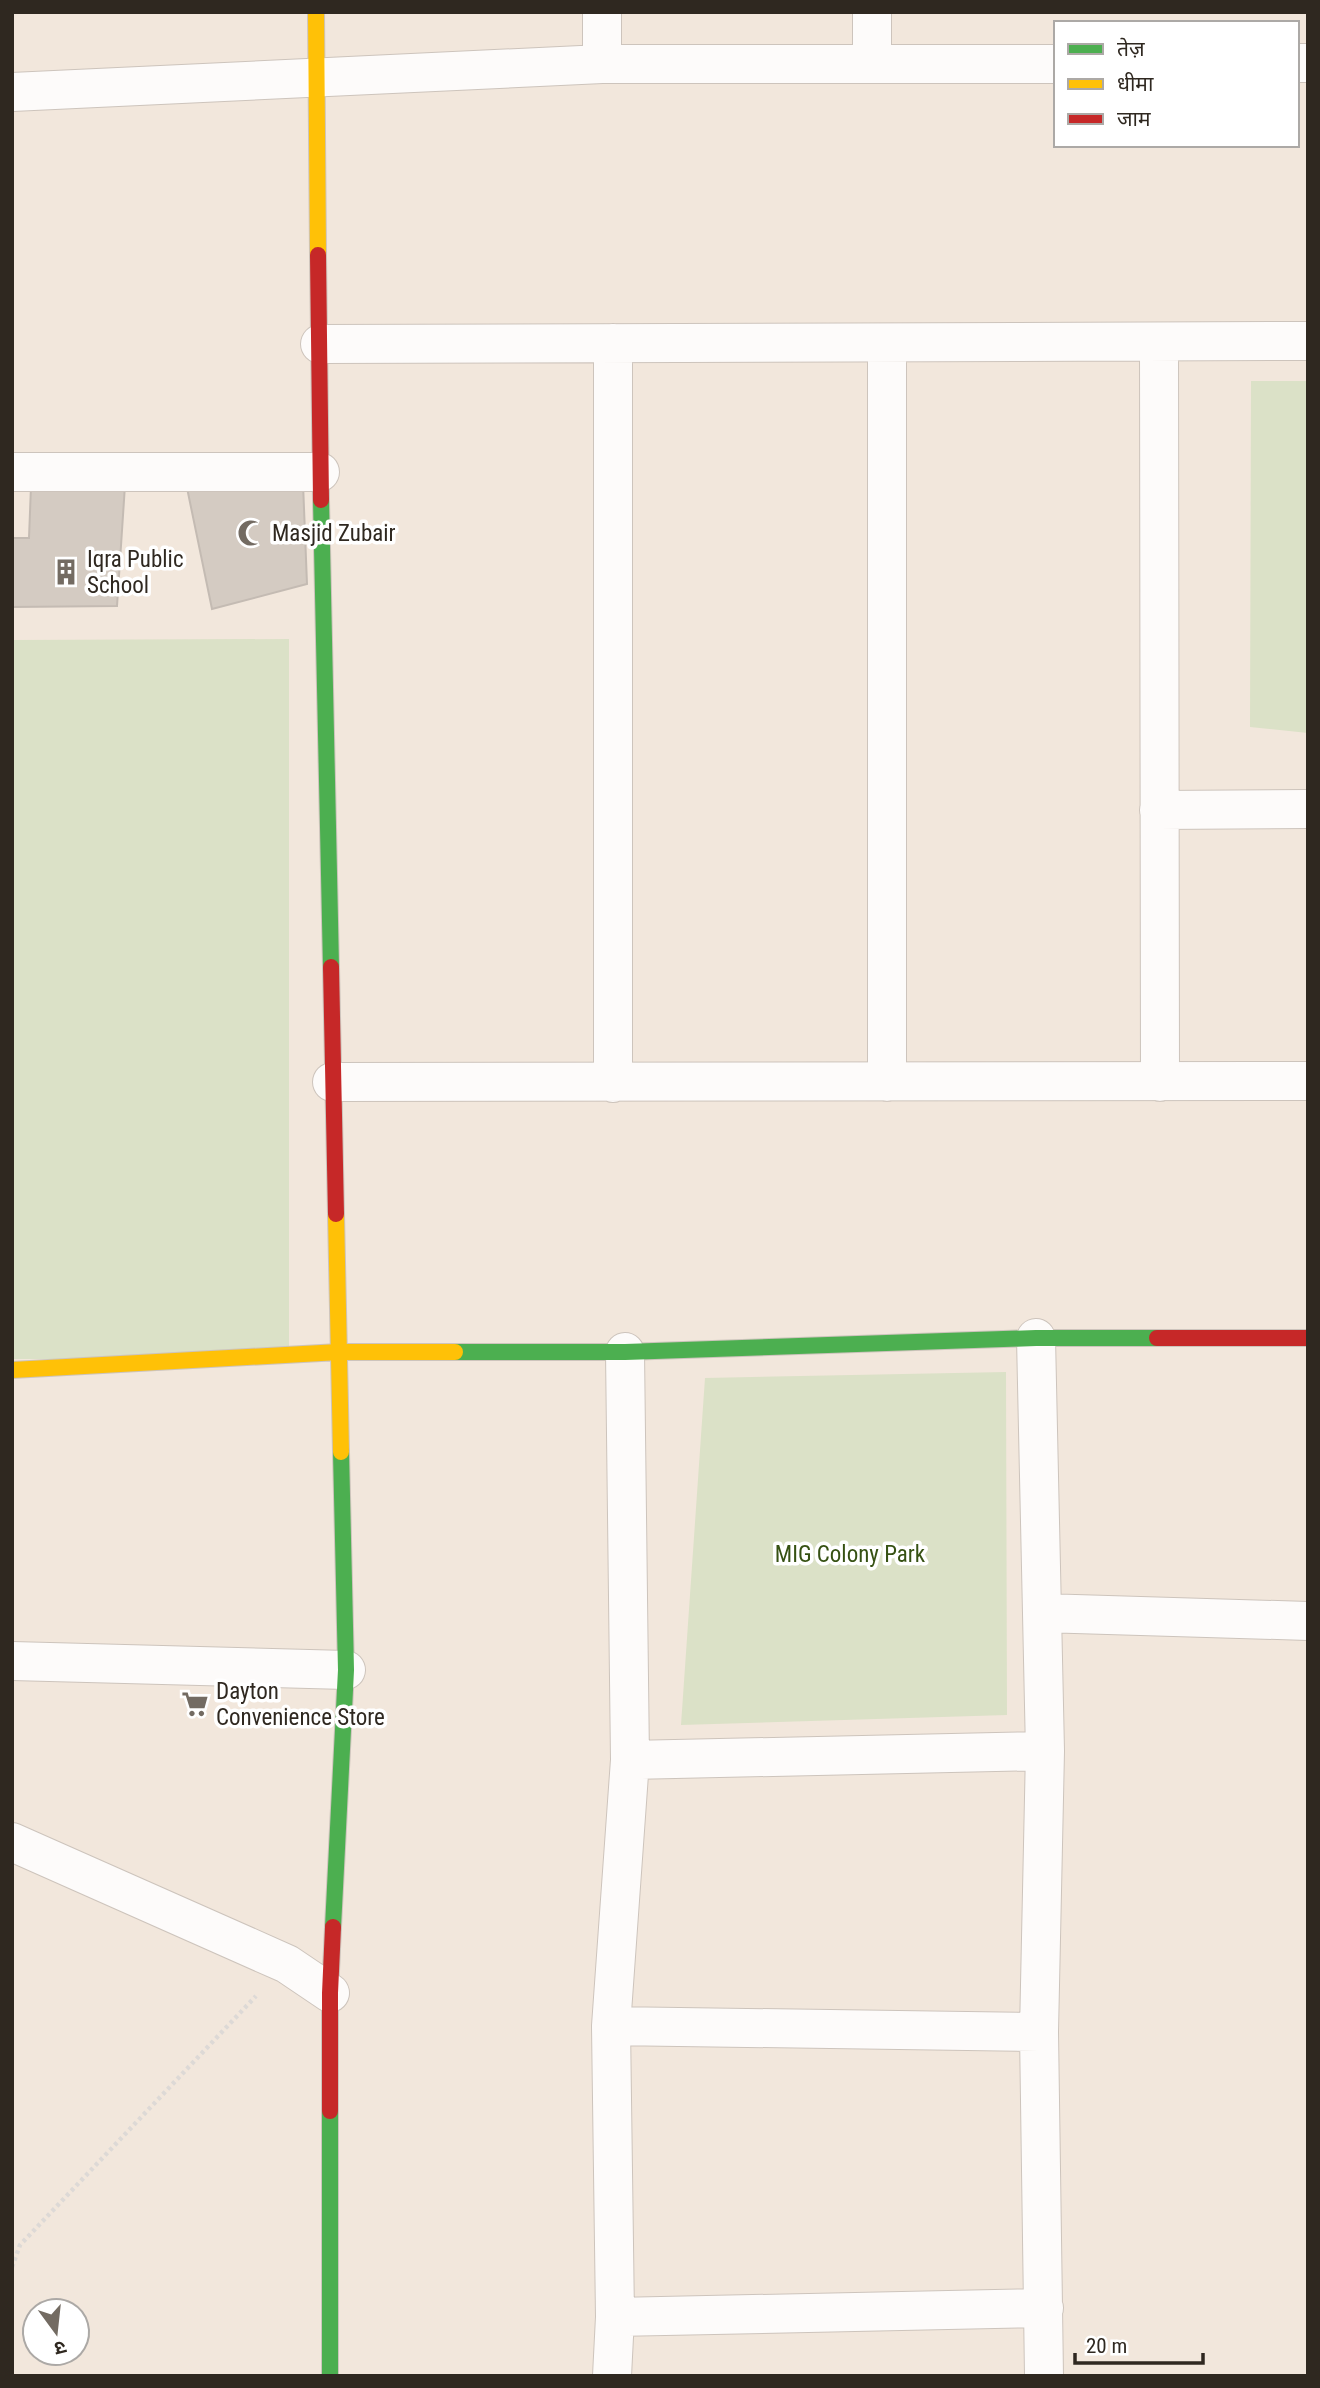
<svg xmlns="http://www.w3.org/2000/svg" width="1320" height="2388" viewBox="0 0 1320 2388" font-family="'Roboto Condensed','Noto Sans Devanagari',sans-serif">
	<rect width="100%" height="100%" fill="#f2e7dc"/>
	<!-- green -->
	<path fill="#dbe1c7" d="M1251,381H1308V733L1250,727Z
		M289,639V1359H12V640Z
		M1006,1372L1007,1715L681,1725L705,1378Z"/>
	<!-- building -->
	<path fill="#d4cbc2" stroke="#c4bbb3" stroke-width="2" d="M186,483H303L307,584L212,609Z
		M125,485L117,606L12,607V538H29L31,486Z"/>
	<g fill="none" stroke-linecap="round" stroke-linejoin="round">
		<!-- street casing -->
		<g stroke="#cdc4bc" stroke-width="40">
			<path id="street" d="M602,12V64
				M872,12V64
				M1297,63H1308
				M12,92L602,64H1056
				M1159,342L1160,1082
				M320,344L1308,341
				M12,472H320
				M1159,810L1308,809
				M332,1082L1308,1081
				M887,1082V343
				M613,1083V343
				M1036,1338L1045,1751L1039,2032L1044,2376
				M1042,1613L1308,1621
				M12,1661L346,1670
				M630,1760L1045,1751
				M12,1842L287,1964L330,1993
				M611,2026L1039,2032
				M615,2317L1044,2308
				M612,2376L615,2317L611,2026L630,1760L625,1352"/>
		</g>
		<!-- fast casing -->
		<g stroke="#cdc4bc" stroke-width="18">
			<path id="fast" d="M321,500L331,967
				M455,1352H625L1036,1338H1157
				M333,1927L346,1670L341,1452
				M330,2111V2376"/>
		</g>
		<!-- slow casing -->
		<g stroke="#cdc4bc" stroke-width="18">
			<path id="slow" d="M316,12L318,255
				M336,1214L341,1452
				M12,1370L339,1352H455"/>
		</g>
		<!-- jam casing -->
		<g stroke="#cdc4bc" stroke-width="18">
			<path id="jam" d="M318,255L321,500
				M331,967L336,1214
				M1157,1338H1308
				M330,2111V1993L333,1927"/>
		</g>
		<!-- path -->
		<path stroke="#ddd9d6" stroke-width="4.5" stroke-dasharray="3.5 3.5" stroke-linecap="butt" d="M12,2267L20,2245L256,1996"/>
		<!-- street -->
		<use href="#street" stroke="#fdfbfa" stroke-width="38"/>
		<!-- fast -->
		<use href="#fast" stroke="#4caf50" stroke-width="16"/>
		<!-- slow -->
		<use href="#slow" stroke="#ffc107" stroke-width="16"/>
		<!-- jam -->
		<use href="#jam" stroke="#c62828" stroke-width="16"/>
	</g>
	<!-- icons -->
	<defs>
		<g id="mosque-bare" transform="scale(2.1)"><path d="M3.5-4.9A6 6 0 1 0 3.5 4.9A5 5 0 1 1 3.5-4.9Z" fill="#736b62" stroke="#fff" stroke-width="2.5" paint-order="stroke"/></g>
		<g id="building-bare" transform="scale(2.1)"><path d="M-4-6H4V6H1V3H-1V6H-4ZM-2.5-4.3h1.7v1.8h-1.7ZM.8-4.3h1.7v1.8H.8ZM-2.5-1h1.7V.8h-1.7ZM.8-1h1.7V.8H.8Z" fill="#736b62" stroke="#fff" stroke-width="2.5" paint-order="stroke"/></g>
		<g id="supermarket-bare" transform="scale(2.1)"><path d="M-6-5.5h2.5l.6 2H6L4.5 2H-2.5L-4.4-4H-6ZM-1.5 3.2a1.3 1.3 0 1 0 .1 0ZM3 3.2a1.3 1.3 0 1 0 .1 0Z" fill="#736b62" stroke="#fff" stroke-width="2.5" paint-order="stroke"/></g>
	</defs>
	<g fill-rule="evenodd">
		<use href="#mosque-bare" x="251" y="533"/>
		<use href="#building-bare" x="66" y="572"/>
		<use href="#supermarket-bare" x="195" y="1704"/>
	</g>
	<g text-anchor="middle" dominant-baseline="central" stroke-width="7" stroke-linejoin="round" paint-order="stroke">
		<!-- poi labels -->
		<g font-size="23" fill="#2f2820" stroke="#fff" text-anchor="start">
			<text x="272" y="533">Masjid Zubair</text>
			<text x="87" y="559">Iqra Public<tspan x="87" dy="26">School</tspan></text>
			<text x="216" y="1691">Dayton<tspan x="216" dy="26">Convenience Store</tspan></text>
		</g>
		<!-- park labels -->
		<g font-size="23" fill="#365113" stroke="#fff">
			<text x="850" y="1554">MIG Colony Park</text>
		</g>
	</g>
	<!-- border -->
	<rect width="1320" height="2388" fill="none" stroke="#2f2820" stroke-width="28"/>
	<!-- legend -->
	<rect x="1054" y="21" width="245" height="126" fill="#ffffff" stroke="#aca9a6" stroke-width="2"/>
	<rect x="1068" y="44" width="35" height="10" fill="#4caf50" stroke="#aca9a6" stroke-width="2"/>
	<text x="1117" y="56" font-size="21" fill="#2f2820">तेज़</text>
	<rect x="1068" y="79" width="35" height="10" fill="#ffc107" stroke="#aca9a6" stroke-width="2"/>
	<text x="1117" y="91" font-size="21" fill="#2f2820">धीमा</text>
	<rect x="1068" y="114" width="35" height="10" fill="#c62828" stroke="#aca9a6" stroke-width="2"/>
	<text x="1117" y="126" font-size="21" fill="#2f2820">जाम</text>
	<!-- north arrow -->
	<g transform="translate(56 2332) rotate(165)"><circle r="33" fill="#ffffff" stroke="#aca9a6" stroke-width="2"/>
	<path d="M0-5L12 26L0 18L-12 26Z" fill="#736b62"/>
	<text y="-10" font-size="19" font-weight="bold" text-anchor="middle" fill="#2f2820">उ</text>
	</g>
	<!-- scale -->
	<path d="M1075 2353v10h128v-10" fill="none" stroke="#2f2820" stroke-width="3.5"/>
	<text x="1086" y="2353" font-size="21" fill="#2f2820" stroke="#ffffff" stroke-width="5" paint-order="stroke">20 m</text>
</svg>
